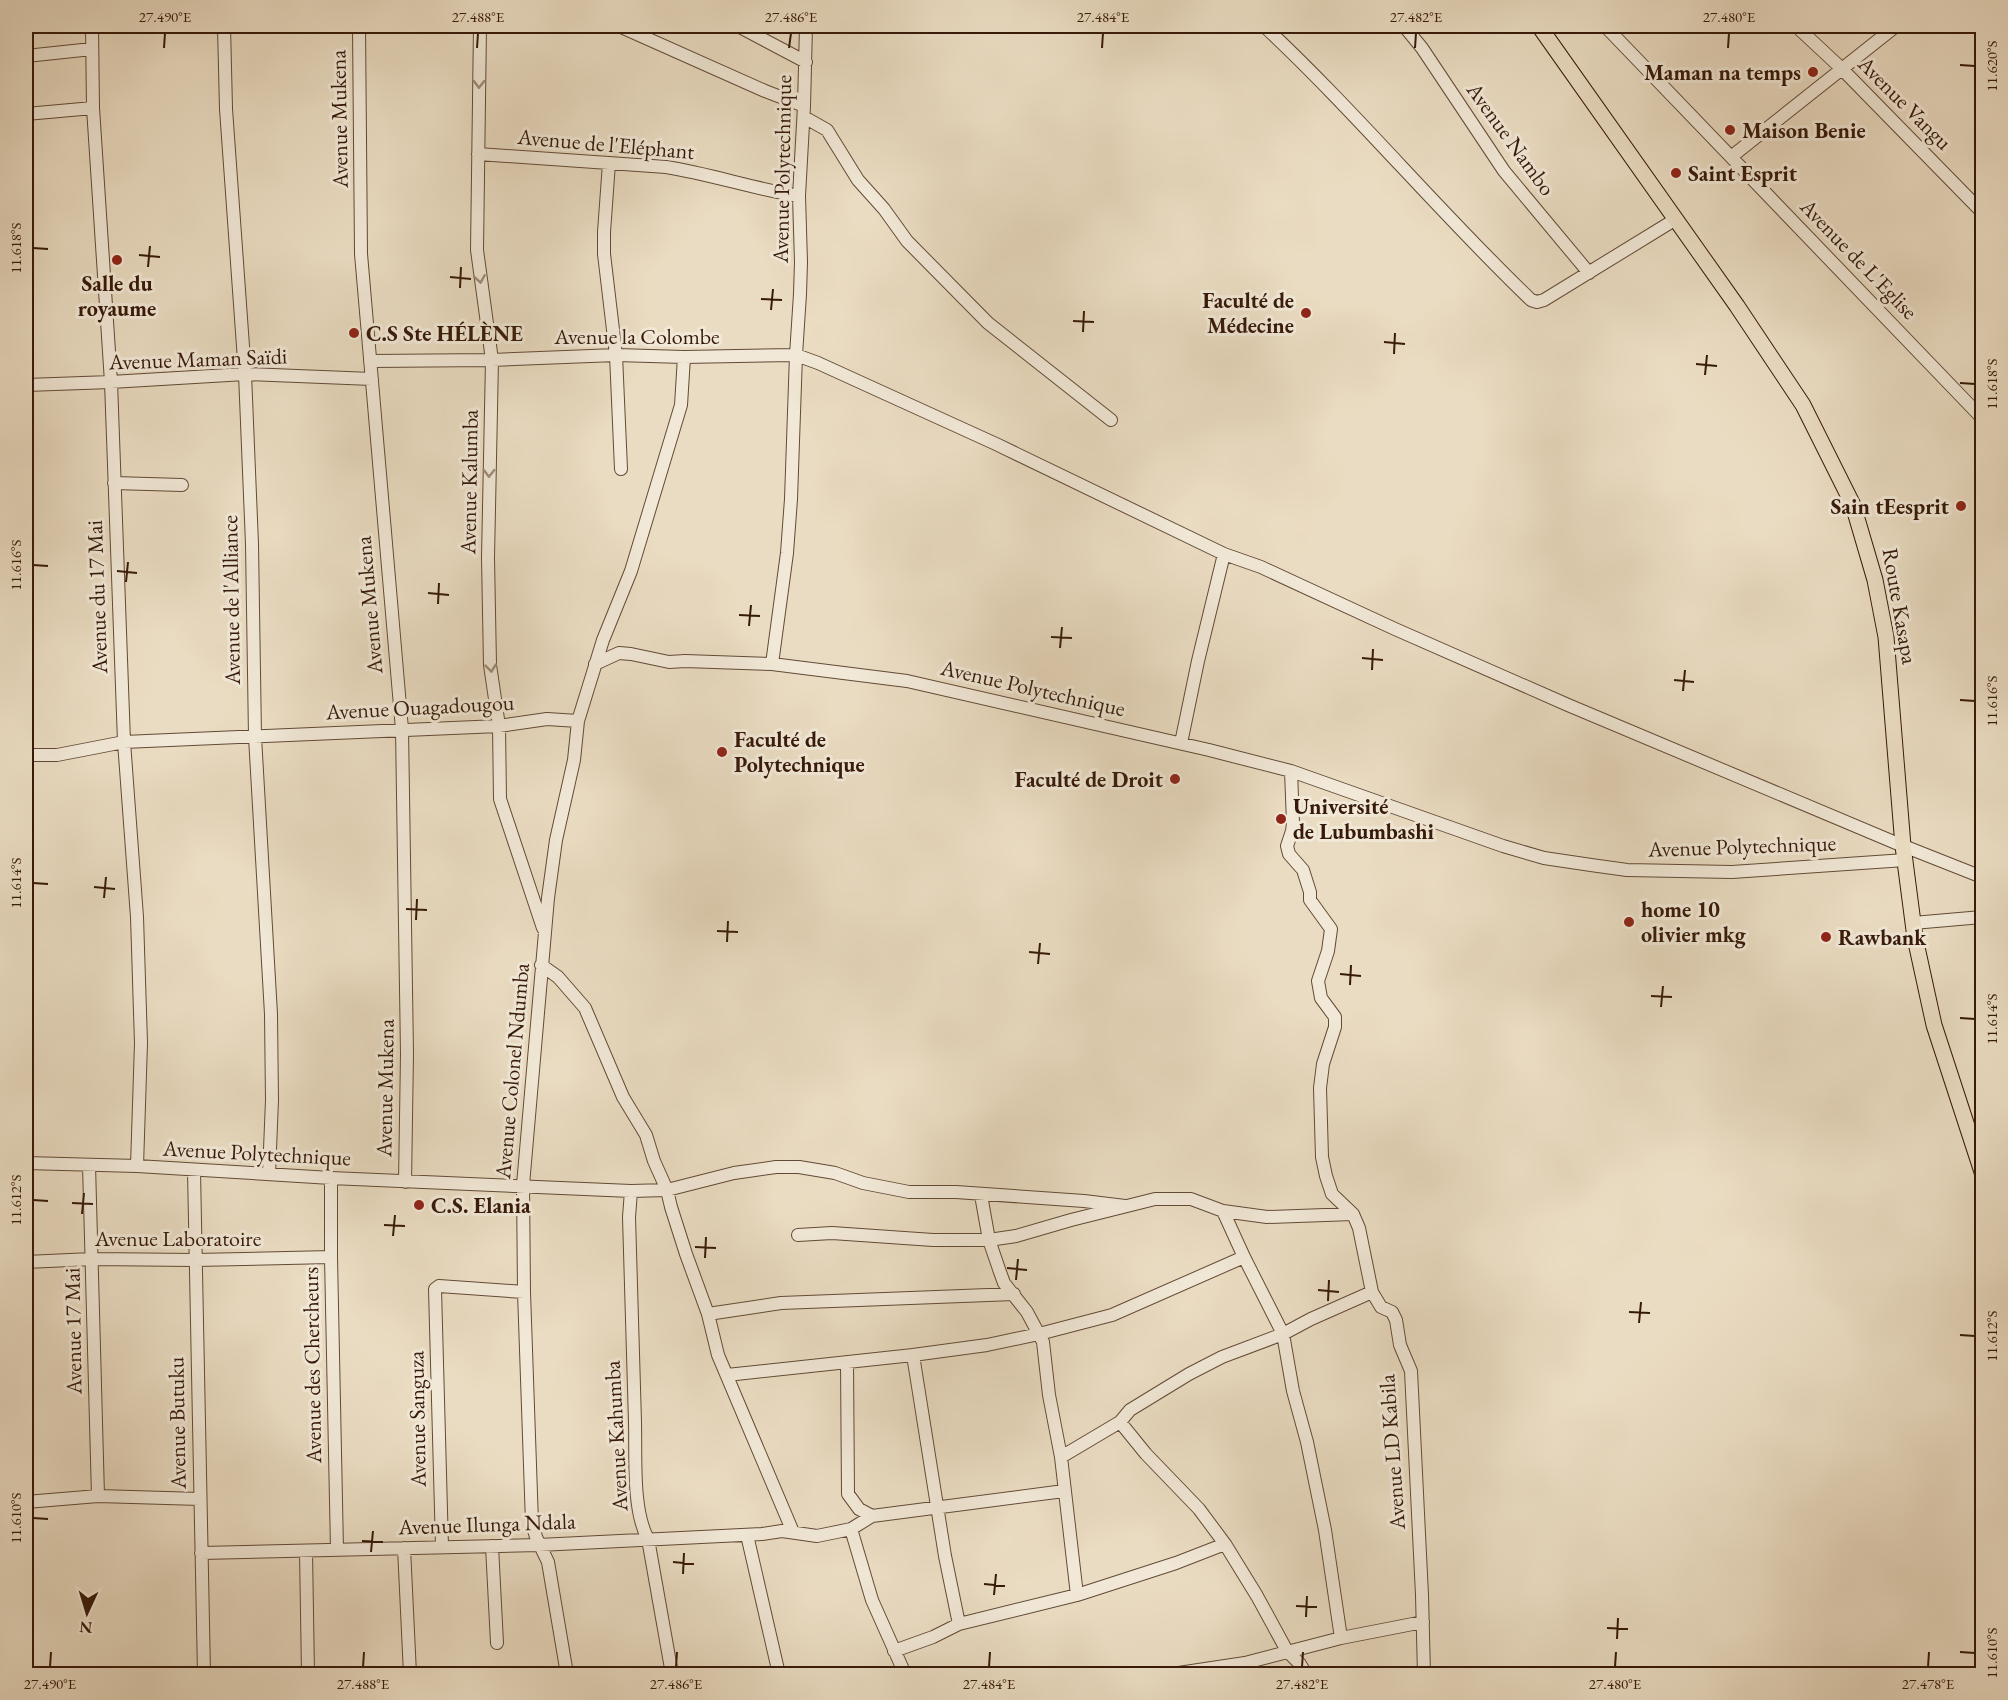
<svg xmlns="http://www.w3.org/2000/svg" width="2008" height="1700" viewBox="0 0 2008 1700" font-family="'EB Garamond',serif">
	<rect width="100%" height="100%" fill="#eadcc2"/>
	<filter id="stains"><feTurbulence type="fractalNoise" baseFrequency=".00333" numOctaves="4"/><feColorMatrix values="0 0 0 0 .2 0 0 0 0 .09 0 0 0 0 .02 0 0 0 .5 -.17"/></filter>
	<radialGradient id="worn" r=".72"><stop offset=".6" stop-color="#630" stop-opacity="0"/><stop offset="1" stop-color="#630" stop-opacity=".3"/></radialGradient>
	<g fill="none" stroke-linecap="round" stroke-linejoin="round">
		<!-- minor casing -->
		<g stroke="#634a36" stroke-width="14">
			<path id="minor" d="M92,26L93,108L111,382L124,742L137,917L141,1043L137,1166
				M224,26L226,109L245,374L252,544L255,737L271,1014L272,1100L269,1174
				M359,26L361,254L402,729L407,1054L405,1182
				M480,26L477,250L492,360L488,558L490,665L499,726L500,799L543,928
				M619,26L765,91L804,106
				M738,26L806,62
				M1264,26C1357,113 1439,212 1531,300L1537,302L1544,300L1676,219
				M1404,26L1422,48L1504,171L1589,273
				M1605,26L1982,418
				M1796,26L1841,68L1982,212
				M26,56L92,49
				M26,114L93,108
				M804,117L827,130L858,180L884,209L907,241L988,323L1111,420
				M478,154L666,167C711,174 754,189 799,196
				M1731,157L1896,26
				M609,163L604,232V254L616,355L621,469
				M370,361L492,360L616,355L684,357L796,355L818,363L996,444L1224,554L1261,567L1395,629L1568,705L1896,843L1982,877
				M26,385L111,382L245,374L372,379
				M114,483L182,485
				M595,664L619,653L631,654L669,662L685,661L772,664L907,681L1209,750L1291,771L1503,846L1544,858L1591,865L1627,870L1732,872L1905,860
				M772,664L787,553L791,499L796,355L800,294L801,262L799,196L804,106L806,26
				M1181,743L1198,661L1224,554
				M26,755H57L124,742L499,726L547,719L578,721L603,640L631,571L681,405L684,357
				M1291,771L1293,823L1292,831L1287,846L1289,854L1303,870L1310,892V900L1331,929L1328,951L1318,981L1321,998L1335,1017V1027L1323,1064L1320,1088L1322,1157L1326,1176L1332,1194L1353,1214L1359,1228L1372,1292L1381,1307L1392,1312L1396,1320L1400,1345L1411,1371L1422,1595L1424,1674
				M1913,923L1982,917
				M541,965L558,977L585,1008L623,1097L646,1135L654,1161L667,1190L671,1207L686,1254L708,1314L718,1355L793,1532
				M26,1163L137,1166L331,1178L631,1191L667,1190L734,1173L776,1167H799L835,1173L863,1183L909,1192H956L1084,1201L1125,1206
				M89,1165L98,1496
				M194,1171L204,1674
				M331,1178V1257L337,1550
				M631,1191L629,1217C631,1286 633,1354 635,1422C636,1456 632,1510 648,1539L672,1674
				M1223,1211L1244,1257L1283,1334L1293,1391L1307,1442L1325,1530L1341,1638
				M798,1235L832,1233L933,1240H989L1016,1236L1071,1220L1155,1199H1191L1223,1211L1267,1217L1353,1214
				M26,1262L92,1259L195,1260L331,1257
				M708,1314L781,1303L1014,1294
				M913,1355L945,1556L959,1624
				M847,1363L848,1494L859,1509L872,1516
				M727,1375L913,1355L987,1345L1039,1334L1112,1315L1244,1257
				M1120,1422L1146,1454L1199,1509L1225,1544L1257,1596L1287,1651L1300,1664L1306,1674
				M1061,1457L1120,1422L1130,1410L1189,1374L1222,1357L1283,1334L1311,1319L1372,1292
				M26,1502L98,1496L200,1499
				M851,1529L872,1516L1064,1491
				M747,1535L779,1674
				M492,1546L497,1643
				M442,1547L435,1289L439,1286L524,1292
				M404,1548L410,1674
				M306,1551L308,1674
				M201,1553L539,1545L762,1534L782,1531L817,1536L851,1529L872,1600L905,1674
				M1077,1595L1176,1563L1225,1544
				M894,1651L933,1637L959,1624L1077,1595L1061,1457L1049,1395L1043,1342L1027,1312L1004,1283L1000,1272L989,1240L981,1195
				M567,1674L548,1562L536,1537L532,1523L524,1292L523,1185L548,898L556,840L574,760L578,721
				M1172,1674L1245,1663L1341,1638L1423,1622"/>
		</g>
		<!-- major casing -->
		<g stroke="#361908" stroke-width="17">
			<path id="major" d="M1539,26L1737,306L1803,405L1853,505L1875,580L1886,637L1903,846L1915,938L1934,1025L1982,1172"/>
		</g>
		<!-- minor -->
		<use href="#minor" stroke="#f1e8d7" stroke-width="12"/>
		<!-- major -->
		<use href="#major" stroke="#eadcc2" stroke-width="15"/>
	</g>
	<!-- one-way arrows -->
	<defs><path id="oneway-chevron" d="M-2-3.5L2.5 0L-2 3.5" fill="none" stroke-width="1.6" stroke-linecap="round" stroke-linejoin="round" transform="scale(1.5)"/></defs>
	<g stroke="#9d8b7a">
		<use href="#oneway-chevron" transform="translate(479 84) rotate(91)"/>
		<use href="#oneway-chevron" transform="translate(480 279) rotate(81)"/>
		<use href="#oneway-chevron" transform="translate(489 473) rotate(91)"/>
		<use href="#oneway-chevron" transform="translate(491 668) rotate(84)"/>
	</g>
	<!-- ticks -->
	<path fill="none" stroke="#361908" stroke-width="2" d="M164,48L165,33M477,48L478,33M789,48L791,33M1102,48L1103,33M1415,48L1416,33M1728,48L1729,33M1960,65L1975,66M33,248L48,249M139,255L160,257M148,267L150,246M450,277L471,279M460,288L461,267M761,299L782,300M771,310L773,289M1073,321L1094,322M1083,332L1084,311M1384,342L1405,344M1394,354L1395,333M1696,364L1717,366M1705,375L1707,355M1960,383L1975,384M33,565L48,566M117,571L137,573M126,582L128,562M428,593L449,595M438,604L439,583M739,615L760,616M749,626L751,605M1051,637L1072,638M1060,648L1062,627M1362,658L1383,660M1372,670L1373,649M1674,680L1694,682M1683,691L1685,670M1960,700L1975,701M33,883L48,884M94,887L115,889M104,898L106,877M406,909L427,910M416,920L417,899M717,931L738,932M727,942L728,921M1029,952L1050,954M1038,964L1040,943M1340,974L1361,976M1350,985L1351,965M1651,996L1672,997M1661,1007L1663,986M1960,1018L1975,1019M33,1200L48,1201M72,1203L93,1204M82,1214L84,1193M384,1225L405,1226M393,1236L395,1215M695,1247L716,1248M705,1258L706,1237M1007,1268L1027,1270M1016,1280L1018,1259M1318,1290L1339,1292M1328,1301L1329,1280M1629,1312L1650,1313M1639,1323L1641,1302M1960,1335L1975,1336M33,1518L48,1519M362,1541L383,1542M371,1552L373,1531M673,1562L694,1564M683,1574L684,1553M984,1584L1005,1586M994,1595L996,1574M1296,1606L1317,1607M1306,1617L1307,1596M1607,1628L1628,1629M1617,1639L1618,1618M1960,1652L1975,1653M50,1667L51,1652M363,1667L364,1652M676,1667L677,1652M989,1667L990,1652M1302,1667L1303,1652M1615,1667L1616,1652M1928,1667L1929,1652"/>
	<!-- markers -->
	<g fill="#8f2418" stroke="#f1e8d7" stroke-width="2">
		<circle cx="1813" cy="72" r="6"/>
		<circle cx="1730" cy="130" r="6"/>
		<circle cx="1676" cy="173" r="6"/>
		<circle cx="117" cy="260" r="6"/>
		<circle cx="1306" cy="313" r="6"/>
		<circle cx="354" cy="333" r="6"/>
		<circle cx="1961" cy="506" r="6"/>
		<circle cx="722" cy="752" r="6"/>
		<circle cx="1175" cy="779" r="6"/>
		<circle cx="1281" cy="819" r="6"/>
		<circle cx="1629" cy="922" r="6"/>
		<circle cx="1826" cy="937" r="6"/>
		<circle cx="419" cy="1205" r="6"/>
	</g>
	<g text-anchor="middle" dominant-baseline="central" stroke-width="6" stroke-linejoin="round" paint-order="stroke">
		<!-- poi labels -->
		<g font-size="22" font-weight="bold" fill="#361908" stroke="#f1e8d7" text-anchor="start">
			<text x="1801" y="72" text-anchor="end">Maman na temps</text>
			<text x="1742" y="130">Maison Benie</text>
			<text x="1688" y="173">Saint Esprit</text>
			<text x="117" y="283" text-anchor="middle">Salle du<tspan x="117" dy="25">royaume</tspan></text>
			<text x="1294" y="300" text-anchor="end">Faculté de<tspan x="1294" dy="25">Médecine</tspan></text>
			<text x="366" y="333">C.S Ste HÉLÈNE</text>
			<text x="1949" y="506" text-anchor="end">Sain tEesprit</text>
			<text x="734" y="739">Faculté de<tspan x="734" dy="25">Polytechnique</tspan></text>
			<text x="1163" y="779" text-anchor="end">Faculté de Droit</text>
			<text x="1293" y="806">Université<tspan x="1293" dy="25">de Lubumbashi</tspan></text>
			<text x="1641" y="909">home 10<tspan x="1641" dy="25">olivier mkg</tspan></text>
			<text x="1838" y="937">Rawbank</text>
			<text x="431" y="1205">C.S. Elania</text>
		</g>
		<!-- street labels -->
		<g font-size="22" fill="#361908" stroke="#f1e8d7">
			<text transform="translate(1905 103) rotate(45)">Avenue Vangu</text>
			<text transform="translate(339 119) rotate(-91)">Avenue Mukena</text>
			<text transform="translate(1511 139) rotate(54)">Avenue Nambo</text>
			<text transform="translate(606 144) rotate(5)">Avenue de l'Eléphant</text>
			<text transform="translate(782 169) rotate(-89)">Avenue Polytechnique</text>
			<text transform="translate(1859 259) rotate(46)">Avenue de L'Eglise</text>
			<text x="637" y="336">Avenue la Colombe</text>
			<text transform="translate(198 359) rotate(-2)">Avenue Maman Saïdi</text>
			<text transform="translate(469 482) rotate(-89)">Avenue Kalumba</text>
			<text transform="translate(97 597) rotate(-92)">Avenue du 17 Mai</text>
			<text transform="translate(231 600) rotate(-91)">Avenue de l'Alliance</text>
			<text transform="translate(369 605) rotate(-95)">Avenue Mukena</text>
			<text transform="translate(1900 606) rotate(80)">Route Kasapa</text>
			<text transform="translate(1033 688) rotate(13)">Avenue Polytechnique</text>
			<text transform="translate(420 707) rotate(-3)">Avenue Ouagadougou</text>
			<text transform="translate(1742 846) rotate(-2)">Avenue Polytechnique</text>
			<text transform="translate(512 1071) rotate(-85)">Avenue Colonel Ndumba</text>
			<text transform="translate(385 1088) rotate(-89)">Avenue Mukena</text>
			<text transform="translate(257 1153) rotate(3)">Avenue Polytechnique</text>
			<text x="178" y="1238">Avenue Laboratoire</text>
			<text transform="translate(73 1331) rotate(-91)">Avenue 17 Mai</text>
			<text transform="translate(312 1365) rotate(-91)">Avenue des Chercheurs</text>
			<text transform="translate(417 1419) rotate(-91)">Avenue Sanguza</text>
			<text transform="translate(177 1423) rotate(-91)">Avenue Butuku</text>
			<text transform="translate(616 1436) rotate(-93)">Avenue Kahumba</text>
			<text transform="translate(1392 1452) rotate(-94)">Avenue LD Kabila</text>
			<text transform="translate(487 1524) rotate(-2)">Avenue Ilunga Ndala</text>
		</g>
	</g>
	<!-- margin -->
	<rect width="2008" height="1700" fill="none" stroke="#eadcc2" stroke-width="66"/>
	<!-- north arrow -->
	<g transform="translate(87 1613) rotate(184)" stroke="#f1e8d7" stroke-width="4.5" paint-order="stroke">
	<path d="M0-4.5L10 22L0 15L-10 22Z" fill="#361908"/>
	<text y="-9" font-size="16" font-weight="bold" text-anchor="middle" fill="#361908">N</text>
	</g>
	<rect x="33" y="33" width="1942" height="1634" fill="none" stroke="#361908" stroke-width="2"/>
	<g font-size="15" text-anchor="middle" fill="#361908">
		<text x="165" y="22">27.490°E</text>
		<text x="478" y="22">27.488°E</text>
		<text x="791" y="22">27.486°E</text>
		<text x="1103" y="22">27.484°E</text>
		<text x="1416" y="22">27.482°E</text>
		<text x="1729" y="22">27.480°E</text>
		<text transform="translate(1992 66) rotate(-90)" y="5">11.620°S</text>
		<text transform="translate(16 248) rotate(-90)" y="5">11.618°S</text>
		<text transform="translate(1992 384) rotate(-90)" y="5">11.618°S</text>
		<text transform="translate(16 565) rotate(-90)" y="5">11.616°S</text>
		<text transform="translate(1992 701) rotate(-90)" y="5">11.616°S</text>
		<text transform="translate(16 883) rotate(-90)" y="5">11.614°S</text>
		<text transform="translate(1992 1019) rotate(-90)" y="5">11.614°S</text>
		<text transform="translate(16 1200) rotate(-90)" y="5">11.612°S</text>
		<text transform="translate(1992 1336) rotate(-90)" y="5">11.612°S</text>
		<text transform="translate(16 1518) rotate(-90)" y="5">11.610°S</text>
		<text transform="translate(1992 1653) rotate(-90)" y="5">11.610°S</text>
		<text x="50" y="1689">27.490°E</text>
		<text x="363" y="1689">27.488°E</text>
		<text x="676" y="1689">27.486°E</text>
		<text x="989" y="1689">27.484°E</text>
		<text x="1302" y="1689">27.482°E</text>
		<text x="1615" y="1689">27.480°E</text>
		<text x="1928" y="1689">27.478°E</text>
	</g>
	<rect width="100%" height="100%" filter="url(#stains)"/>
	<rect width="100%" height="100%" fill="url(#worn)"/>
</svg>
